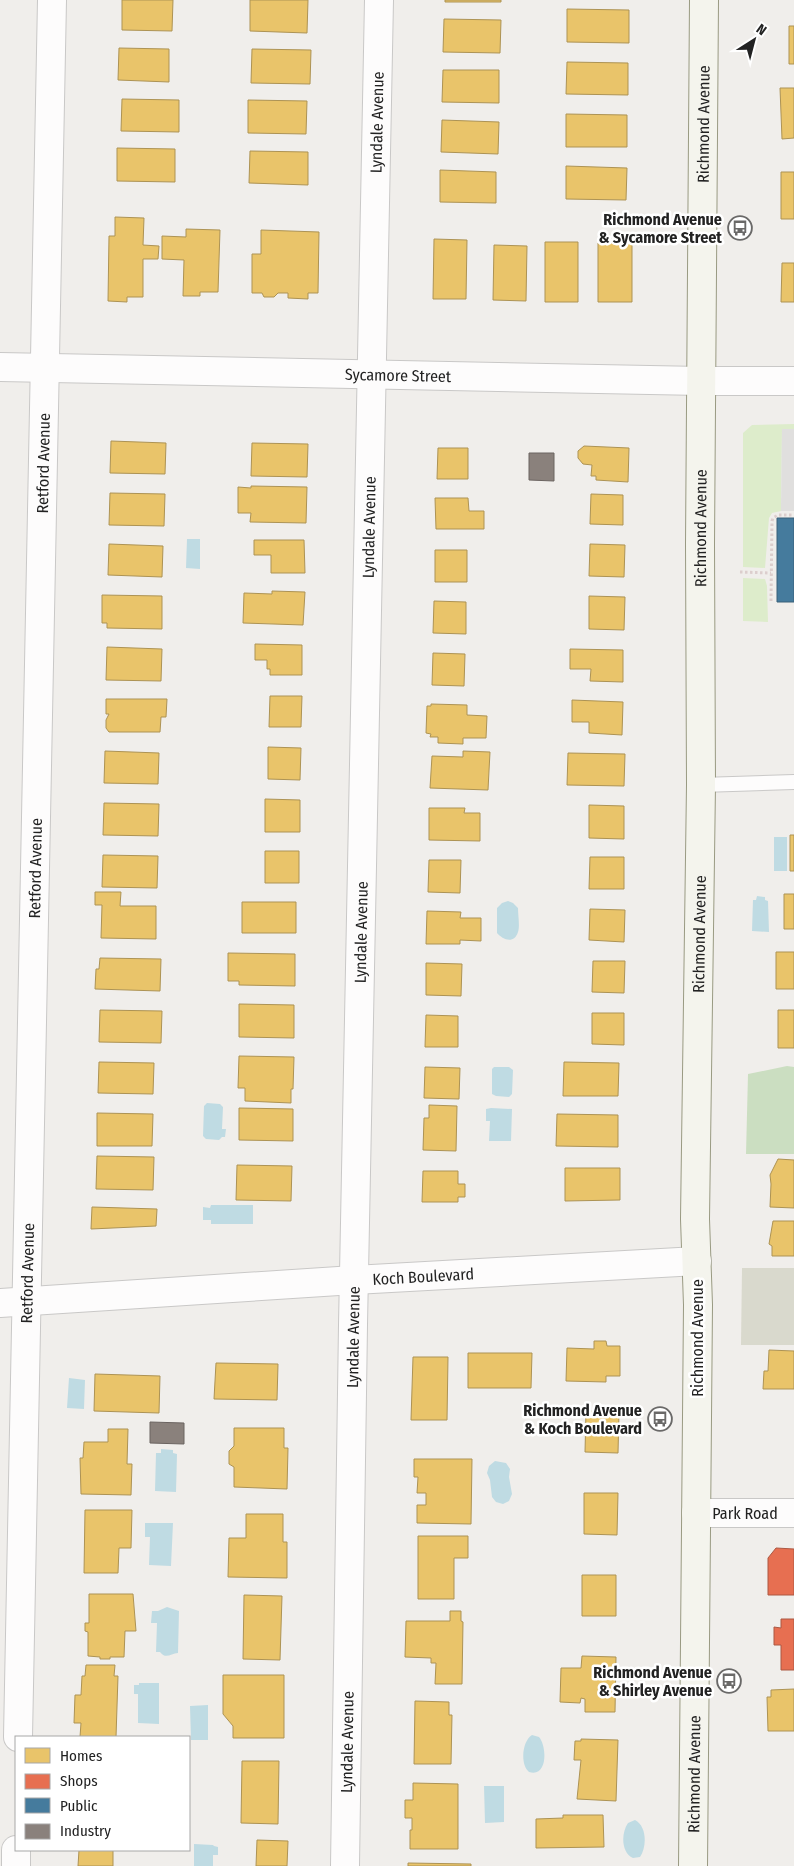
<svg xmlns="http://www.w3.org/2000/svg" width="794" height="1866" viewBox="0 0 794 1866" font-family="'Fira Sans Condensed',sans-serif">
	<rect width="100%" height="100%" fill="#f0eeeb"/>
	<!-- construction -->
	<path fill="#d9d9cd" d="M742,1268H794V1345H741Z"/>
	<!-- grass -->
	<path fill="#ddeccb" d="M794,424V429H782L781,511L772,513L769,518L765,568L743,567V433L752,425Z
		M743,578L765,579L767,586L768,622L743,621Z"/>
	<!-- forest -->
	<path fill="#cbdec1" d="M787,1066L794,1067V1154H746L748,1074Z"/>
	<!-- parking -->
	<path fill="#e0dfde" d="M782,429H794V511H781Z"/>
	<!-- water -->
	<path fill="#bfdbe3" d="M187,539H200V569L186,568Z
		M774,837H787V871H774Z
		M757,896L765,897V900L768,901L769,932L752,931L753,900H756Z
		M508,901L513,903L518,908C518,915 520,926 518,932C514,945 502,939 497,933V908L502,903Z
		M494,1067H509L513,1070L512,1094L509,1097L496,1096L492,1094V1069Z
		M207,1103L220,1104L223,1107L222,1129H226L225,1137H222L219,1140L206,1139L203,1136L204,1106Z
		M491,1108L512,1109L511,1141H489L490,1121H486V1109Z
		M211,1205H253V1224H211V1220H203V1207L210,1208Z
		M69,1378L85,1380L84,1409L67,1408Z
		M161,1449L173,1450V1453L177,1454L176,1492L155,1491L156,1453H161Z
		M495,1461L506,1463L510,1469L509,1477L512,1494L509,1501L503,1504L496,1502L492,1497L490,1480L487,1473L489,1466Z
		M145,1523H173L171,1566L149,1565L150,1537H145Z
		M167,1607L179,1611L178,1653C171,1653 166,1660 160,1652H156L157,1623H151L152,1611H158Z
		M139,1683H159V1724L138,1723V1694H134V1685H139Z
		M208,1705V1740H191L190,1706Z
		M532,1735L539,1737C547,1746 548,1778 529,1772C520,1765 522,1741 532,1735Z
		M484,1786H504V1822L485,1823Z
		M635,1820C647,1826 647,1847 640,1857L633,1858C621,1853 621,1833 628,1823Z
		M194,1844L213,1845L214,1846L218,1847V1855H213V1866H194Z"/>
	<!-- homes -->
	<path fill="#e9c46a" stroke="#ad9354" d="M122,0H173L172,31L122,30Z
		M250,0H308L307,33L250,31Z
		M445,0H501V2H445Z
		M567,9L629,10V43L567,42Z
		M444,19L501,20L500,53L443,52Z
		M789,26H794V64H789Z
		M119,48L169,49V82L118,80Z
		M252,49L311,50L310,84L251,83Z
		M567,62L628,63V95L566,94Z
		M443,70H499V103L442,102Z
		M780,88H794V138L782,139Z
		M122,99L179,100V132L121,131Z
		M248,100L307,101L306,134L248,133Z
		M566,114L627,115V147H566Z
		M442,120L499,122L498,154L441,152Z
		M117,148L175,149V182L117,181Z
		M250,151L308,152V185L249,183Z
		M566,166L627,168L626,200L566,199Z
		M440,170L496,172V203L440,202Z
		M781,172H794V219H781Z
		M115,217L144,218L143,245L159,246L158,259H143V297H127V302L108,301L109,236H115Z
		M186,229L220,230L218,292H200V296H183L184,260L162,259V236L186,237Z
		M261,230L319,232L318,293H308V299L288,298V293H278L274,297H264L262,293H252V254H261Z
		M434,239L467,240L466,299H433Z
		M545,242H578V302H545Z
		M598,243H632V302H598Z
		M494,245L527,246L526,301L493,300Z
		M782,263H794V302H781Z
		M111,441L166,443L165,474L110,473Z
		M252,443L308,444L307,477L251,476Z
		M584,446L629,448L628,482L596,480V476H591L592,465L583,464L578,458V451Z
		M438,448H468V479H437Z
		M251,486L307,487L306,523L250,522L251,513H238V487L251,488Z
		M110,493L165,494L164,526L109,525Z
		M591,494L623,495V525L590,524Z
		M435,498H468L469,511H484V529H436Z
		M254,540H304L305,573H271V555H254Z
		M109,544L163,546L162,577L108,575Z
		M590,544L625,545L624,577L589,576Z
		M435,550H467V582H435Z
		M272,591L305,592L303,625L243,623L244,593L272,594Z
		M102,595L162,596V629L107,628V623H102Z
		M589,596L625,597L624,630L589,629Z
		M434,601L466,602V634L433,633Z
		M255,644L302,645V675H270V669H267V660H255Z
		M107,647L162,649L161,681L106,680Z
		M570,649L623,650V682L590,681L591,669H570Z
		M433,653L465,654L464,686L432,685Z
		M270,696H302L301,727H269Z
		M106,699H167L166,717H161L160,732H109L106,728V720L109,714H106Z
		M572,700L623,702L622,735L589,733V722H572Z
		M431,704L467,705V715L487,716L486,738H463V744L438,743V737H430L431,734L426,733L427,706H431Z
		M268,747L301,748L300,780L268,779Z
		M105,751L159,753L158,784L104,783Z
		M463,751L490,752L488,790L430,788L432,756L463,757Z
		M568,753L625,754L624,786L567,785Z
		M265,799L300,800V832H265Z
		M104,803L159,804L158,836L103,835Z
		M589,805L624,806V839L589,838Z
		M429,808H465L464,813H480V841L429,840Z
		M790,835H794V871H790Z
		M265,851H299V883H265Z
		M103,855L158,856L157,888L102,887Z
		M590,857H624V889H589Z
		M429,860H461L460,893L428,892Z
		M95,892H121L120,906H156V939L101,938L102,905H95Z
		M784,894H794V929H784Z
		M242,902H296V933H242Z
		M590,909L625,910L624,942L589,940Z
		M427,911L461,912L460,918H481V941L460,940V944H426Z
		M776,952H794V989H776Z
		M228,953L295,954V986L239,985V981H228Z
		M100,958L161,959L160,991L95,989L96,969H99Z
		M593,961H625L624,993L592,992Z
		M426,963L462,964L461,996L426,995Z
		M239,1004L294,1005V1038L239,1037Z
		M100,1010L162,1011L161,1043L99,1042Z
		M778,1010H794V1048H778Z
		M592,1013H624V1045L592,1044Z
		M426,1015L458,1016V1047H425Z
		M239,1056L294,1057L293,1089H291V1103L245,1101V1088H238Z
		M99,1062L154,1063L153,1094L98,1093Z
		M564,1062L619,1063L618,1096H563Z
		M425,1067L460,1068L459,1099L424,1098Z
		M429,1105L457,1106L456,1151L423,1150L424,1118H429Z
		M239,1108L293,1109V1141L239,1140Z
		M97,1113L153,1114L152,1146H97Z
		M557,1114L618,1115V1147L556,1146Z
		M97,1156L154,1157L153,1190L96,1189Z
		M778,1159L794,1160V1208L770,1207L771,1184L770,1175Z
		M237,1165L292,1166L291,1201L236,1200Z
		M565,1168H620V1200L565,1201Z
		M423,1171H458V1184H465V1197H458V1202H422Z
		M92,1207L157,1209L156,1226L91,1229Z
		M773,1221H794V1256H772V1246L769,1244Z
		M594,1341H606L607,1346H620V1376H606V1382L566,1381L567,1348L594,1349Z
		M769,1350L794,1351V1389H763L764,1371H768Z
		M468,1353H532L531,1388H468Z
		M413,1357H448L447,1420H411Z
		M216,1363L278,1364L277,1400L214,1399Z
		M95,1374L160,1376L159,1413L94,1411Z
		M586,1411L619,1412L618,1453L585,1452Z
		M234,1428H284V1448H288L287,1489L234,1487V1467L229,1464V1451L234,1446Z
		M108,1429H128L127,1464H132L131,1495L81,1494L80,1458H83L84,1442H108Z
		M414,1459H472L471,1524L417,1523V1505H426V1493H417L418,1477H414Z
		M584,1493H618L617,1535L584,1534Z
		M85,1510H132L131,1548H119L118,1573H84Z
		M246,1514H283V1542H287V1578L228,1577L229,1538H246Z
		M418,1536H468V1558H454V1599H418Z
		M582,1575H616V1616H582Z
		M89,1594H133L136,1631H125L124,1657H110V1659H100V1657L88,1656V1632L85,1631V1623H89Z
		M244,1595L282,1596L280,1660L243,1659Z
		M450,1611H461V1621L463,1622L462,1684H435L436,1663H431V1658L405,1657L406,1621H450Z
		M582,1656L616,1657L615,1712H585V1699L581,1698L580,1703L560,1702L561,1668H581Z
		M86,1665H115L114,1676H118L116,1737H80L81,1723H74L75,1695H81L82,1676H85Z
		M223,1675H284V1738H233V1726L223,1714Z
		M794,1689V1731H768L767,1697H771V1690Z
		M415,1701L449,1702V1715H452L451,1764H414Z
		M581,1739L618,1740L616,1801L577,1799L581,1760H574L575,1741H581Z
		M242,1761H279L278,1824L241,1823Z
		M413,1783L458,1784V1849H410V1830H412V1818H405V1800H413Z
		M563,1815H603L604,1847L536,1848V1819L563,1818Z
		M257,1840L288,1841L287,1866H256Z
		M79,1850H113V1866H78Z
		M408,1863L471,1864V1866H408Z"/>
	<!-- shops -->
	<path fill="#e76f51" stroke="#ac5843" d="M776,1548L794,1549V1595H768V1558Z
		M781,1619H794V1670H781V1645H774V1627L781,1628Z"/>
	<!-- public -->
	<path fill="#457b9d" stroke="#3a6078" d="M777,518H794V602H777Z"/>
	<!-- industry -->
	<path fill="#8a817c" stroke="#6b6461" d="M529,453H554V481L529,480Z
		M150,1422L184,1423V1444L150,1443Z"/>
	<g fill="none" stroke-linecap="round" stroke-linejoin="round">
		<!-- lane casing -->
		<g stroke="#c9c8c7" stroke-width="16">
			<path id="lane" d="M701,785L794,782"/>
		</g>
		<!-- street casing -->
		<g stroke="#c9c8c7" stroke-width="30">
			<g id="street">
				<path id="s1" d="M0,367L701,381H794"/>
				<path id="s2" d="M0,1303L354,1280L697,1261"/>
				<path id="s3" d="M696,1513H794"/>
				<path id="s4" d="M18,1737L52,0"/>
				<path d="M16,1866V1850"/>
				<path id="s5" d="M345,1866L353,1325L379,0"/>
			</g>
		</g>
		<!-- secondary casing -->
		<g stroke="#999a82" stroke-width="30">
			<g id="secondary">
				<path id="s6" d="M693,1866L698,1305L695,1219L701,785L700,544L704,0"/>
			</g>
		</g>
		<!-- path -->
		<path stroke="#dccecd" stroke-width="3" stroke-dasharray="2.5 2.5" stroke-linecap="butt" d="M740,572L771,573
			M771,601L772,521L773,518L778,515H794"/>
		<!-- lane -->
		<use href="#lane" stroke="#fdfcfc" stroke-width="14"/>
		<!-- street -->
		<use href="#street" stroke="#fdfcfc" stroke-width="28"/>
		<!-- secondary -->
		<use href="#secondary" stroke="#f4f4ed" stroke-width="28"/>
	</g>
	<!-- icons -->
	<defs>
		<g id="bus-ring" transform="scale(1.25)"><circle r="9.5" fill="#fff" stroke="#6a6968" stroke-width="1.5"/><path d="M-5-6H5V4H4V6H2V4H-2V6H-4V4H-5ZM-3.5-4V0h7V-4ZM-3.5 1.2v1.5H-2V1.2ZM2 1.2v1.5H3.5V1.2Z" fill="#6a6968"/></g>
	</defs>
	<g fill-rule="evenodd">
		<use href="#bus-ring" x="740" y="228"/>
		<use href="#bus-ring" x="660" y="1419"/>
		<use href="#bus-ring" x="729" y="1681"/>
	</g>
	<g text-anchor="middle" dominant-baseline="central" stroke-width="5" stroke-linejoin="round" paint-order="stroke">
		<!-- street labels -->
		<g font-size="16" fill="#222" stroke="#fff">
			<text stroke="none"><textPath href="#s5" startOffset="1744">Lyndale Avenue</textPath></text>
			<text stroke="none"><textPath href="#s6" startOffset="1742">Richmond Avenue</textPath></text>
			<text stroke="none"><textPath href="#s1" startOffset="398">Sycamore Street</textPath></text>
			<text stroke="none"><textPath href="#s4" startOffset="1274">Retford Avenue</textPath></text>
			<text stroke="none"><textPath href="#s5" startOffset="1339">Lyndale Avenue</textPath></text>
			<text stroke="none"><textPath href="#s6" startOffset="1338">Richmond Avenue</textPath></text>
			<text stroke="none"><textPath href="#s4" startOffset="869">Retford Avenue</textPath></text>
			<text stroke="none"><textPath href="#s5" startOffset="934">Lyndale Avenue</textPath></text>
			<text stroke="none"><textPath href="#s6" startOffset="932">Richmond Avenue</textPath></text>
			<text stroke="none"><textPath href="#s4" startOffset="464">Retford Avenue</textPath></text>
			<text stroke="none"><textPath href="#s2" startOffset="424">Koch Boulevard</textPath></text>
			<text stroke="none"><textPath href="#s5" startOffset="529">Lyndale Avenue</textPath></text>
			<text transform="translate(697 1338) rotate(-90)">Richmond Avenue</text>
			<text stroke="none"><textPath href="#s3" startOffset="49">Park Road</textPath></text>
			<text stroke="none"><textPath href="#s5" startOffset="124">Lyndale Avenue</textPath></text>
			<text stroke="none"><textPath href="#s6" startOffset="92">Richmond Avenue</textPath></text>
		</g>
		<!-- poi labels -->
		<g font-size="16" font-weight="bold" fill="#222" stroke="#fff" text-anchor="end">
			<text x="722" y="219">Richmond Avenue<tspan x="722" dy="18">&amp; Sycamore Street</tspan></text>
			<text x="642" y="1410">Richmond Avenue<tspan x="642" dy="18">&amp; Koch Boulevard</tspan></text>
			<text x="712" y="1672">Richmond Avenue<tspan x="712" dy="18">&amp; Shirley Avenue</tspan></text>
		</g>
	</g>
	<!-- legend -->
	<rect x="15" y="1736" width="175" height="115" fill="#ffffff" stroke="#a7a7a7"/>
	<rect x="25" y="1748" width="25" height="15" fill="#e9c46a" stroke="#a7a7a7"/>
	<text x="60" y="1761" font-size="15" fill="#222222">Homes</text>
	<rect x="25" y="1774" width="25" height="15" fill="#e76f51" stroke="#a7a7a7"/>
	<text x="60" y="1786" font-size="15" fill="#222222">Shops</text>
	<rect x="25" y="1798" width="25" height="15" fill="#457b9d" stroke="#a7a7a7"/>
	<text x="60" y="1811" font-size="15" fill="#222222">Public</text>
	<rect x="25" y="1824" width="25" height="15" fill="#8a817c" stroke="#a7a7a7"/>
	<text x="60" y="1836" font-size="15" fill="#222222">Industry</text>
	<!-- north arrow -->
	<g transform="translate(754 40) rotate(36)" stroke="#ffffff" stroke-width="4" paint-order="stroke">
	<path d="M0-4L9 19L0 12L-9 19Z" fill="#222222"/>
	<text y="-8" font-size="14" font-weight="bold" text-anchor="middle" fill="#222222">N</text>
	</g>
</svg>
